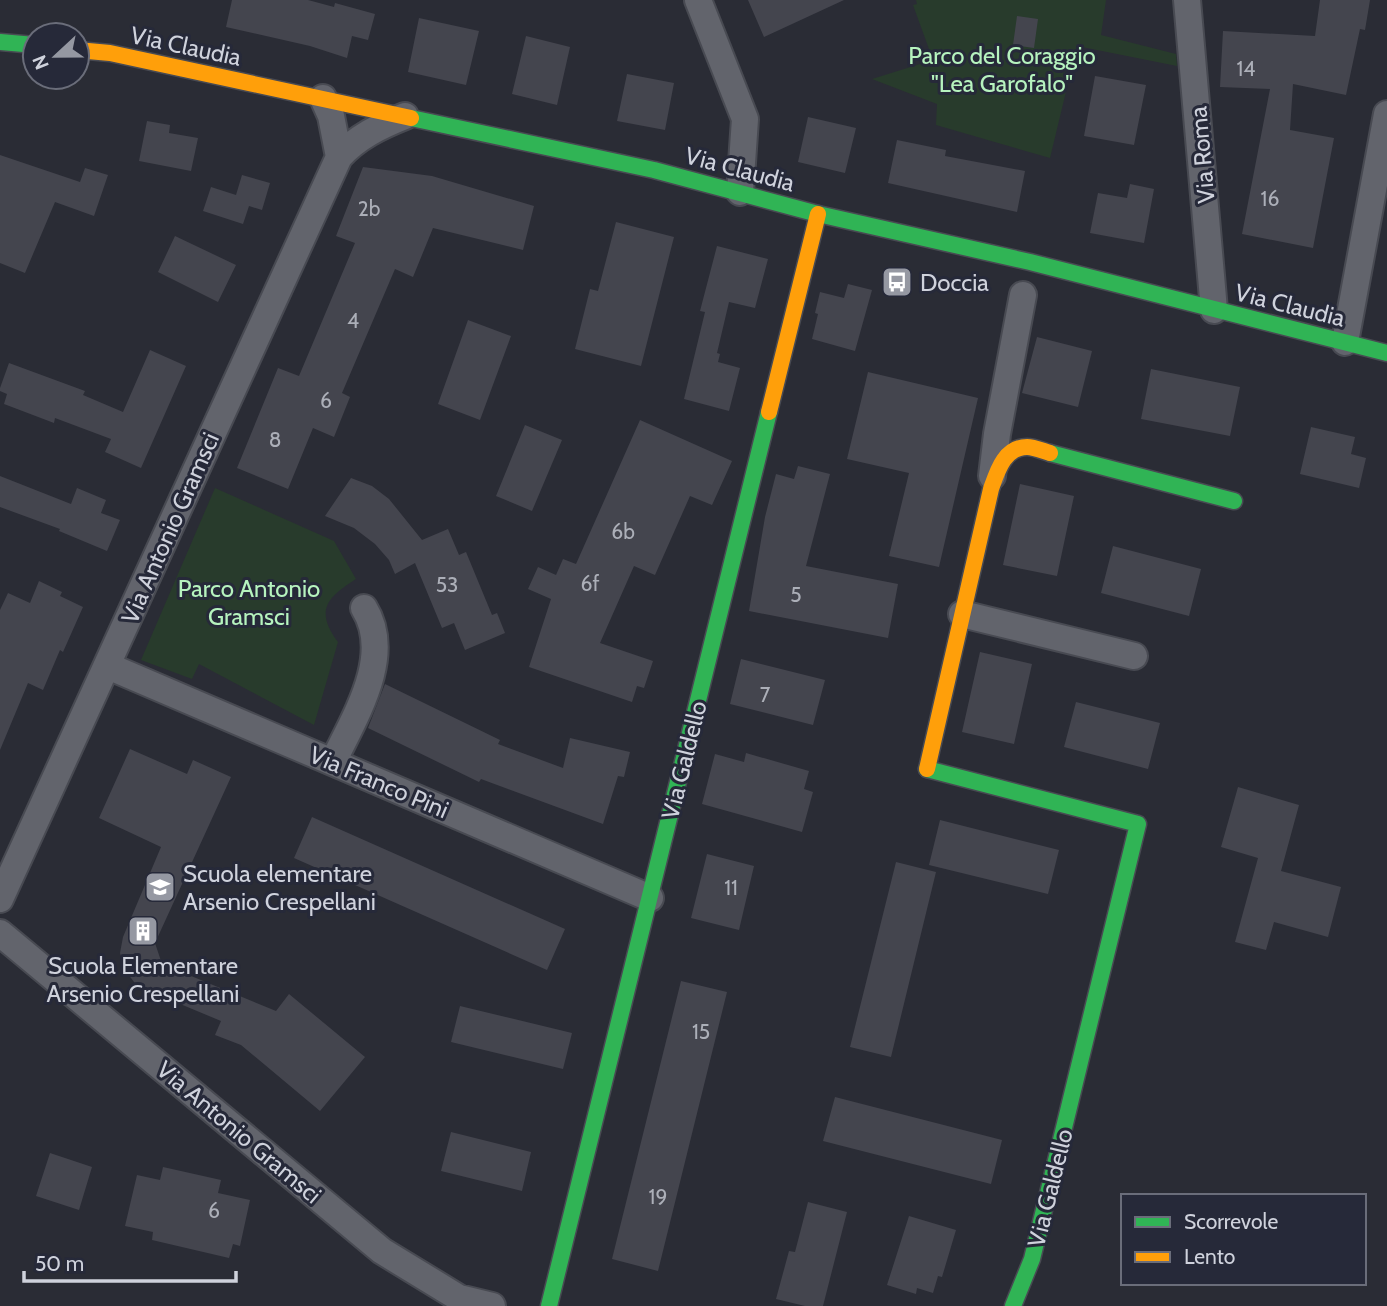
<svg xmlns="http://www.w3.org/2000/svg" width="1387" height="1306" viewBox="0 0 1387 1306" font-family="Cabin,sans-serif">
	<rect width="100%" height="100%" fill="#2a2c35"/>
	<!-- green -->
	<path fill="#283b2c" d="M916,0H1106L1101,35L1176,54L1177,66L1077,46L1050,158L936,125L937,104L872,79L933,60L913,5L917,4Z
		M215,488L334,541L356,579C326,598 315,611 338,642L314,725L199,664L192,679L141,660Z"/>
	<!-- building -->
	<path fill="#44454e" d="M232,0H308L334,7L335,3L375,14L368,40L352,36L347,58L310,46L226,27Z
		M748,0H844L764,37Z
		M1320,0H1370L1365,30L1360,29L1346,95L1293,84L1290,130L1334,138L1313,248L1242,234L1270,89L1220,87L1223,31L1315,36Z
		M1017,16L1038,19L1034,48L1013,45Z
		M419,18L479,31L466,85L408,72Z
		M526,36L570,47L557,105L512,94Z
		M627,74L674,83L665,130L617,121Z
		M1095,76L1146,85L1134,145L1084,136Z
		M808,117L856,128L845,173L798,162Z
		M147,121L170,125L169,133L198,138L191,171L139,161Z
		M897,140L946,150L945,156L1025,171L1017,212L888,183Z
		M0,155L80,182L85,168L108,175L94,216L55,202L25,273L0,263Z
		M363,167L432,176L534,206L523,250L433,228L413,277L395,269L342,393L350,397L334,437L313,428L288,489L237,468L278,368L299,376L355,243L336,236Z
		M242,175L270,183L262,210L249,206L243,224L203,211L211,187L236,195Z
		M1130,184L1154,189L1144,243L1090,233L1098,193L1127,198Z
		M616,222L674,237L641,366L575,349L590,289L598,291Z
		M175,236L236,265L218,302L158,272Z
		M717,246L768,259L755,308L729,302L717,353L720,354L718,362L740,368L729,411L684,399L705,312L700,311Z
		M848,284L872,290L855,351L812,339L818,314L815,313L820,292L844,298Z
		M468,320L511,336L480,420L438,404Z
		M1037,337L1092,351L1078,407L1022,393Z
		M150,350L186,366L141,468L105,452L111,439L55,418L54,423L4,404L7,394L0,391V388L9,363L85,391L83,395L123,412Z
		M1151,369L1240,387L1230,436L1141,419Z
		M868,372L978,398L939,567L889,556L909,473L847,459Z
		M640,420L732,461L712,505L690,496L655,575L634,566L600,643L653,661L644,688L637,686L632,702L529,667L551,599L528,589L538,567L556,575L563,559L576,564Z
		M525,425L562,440L532,511L496,496Z
		M1311,427L1355,437L1351,454L1366,458L1359,488L1300,474Z
		M798,466L830,474L806,566L898,584L888,638L749,611L765,517L776,474L794,479Z
		M0,476L71,504L77,488L106,500L101,513L120,520L107,551L59,531L60,529L0,507Z
		M351,478L372,486L389,499L422,540L448,529L459,555L466,552L492,615L497,613L505,633L465,650L454,623L442,628L415,563L395,574L389,560L375,544L354,528L325,516Z
		M1020,484L1074,496L1057,576L1003,565Z
		M1113,546L1201,569L1189,616L1101,593Z
		M39,581L62,592L60,596L83,607L63,652L60,650L43,690L28,683L0,750V610L8,593L30,603Z
		M980,652L1032,664L1014,744L962,732Z
		M741,659L825,680L813,725L730,704Z
		M385,684L500,740L498,744L563,768L570,738L630,752L624,777L618,776L603,824L481,779L479,782L368,728Z
		M1076,702L1160,723L1148,769L1064,747Z
		M130,749L187,774L193,760L231,777L155,943L162,964L276,1011L289,994L365,1057L320,1111L241,1045L215,1035L221,1021L137,986L125,970L120,953L123,937L161,847L99,818Z
		M746,753L809,771L804,789L813,792L802,832L702,804L715,754L744,762Z
		M1238,787L1299,805L1281,871L1341,887L1328,937L1274,922L1266,950L1235,942L1258,858L1221,847Z
		M312,817L565,929L547,970L294,858Z
		M940,820L1059,850L1048,894L929,865Z
		M707,854L754,866L739,930L691,918Z
		M896,862L936,872L891,1057L850,1047Z
		M681,981L727,992L658,1271L612,1259Z
		M460,1006L572,1033L563,1069L451,1042Z
		M835,1097L1002,1140L991,1184L823,1141Z
		M451,1132L531,1152L522,1191L441,1171Z
		M50,1153L92,1167L79,1210L36,1196Z
		M163,1167L221,1180L218,1193L250,1200L240,1246L233,1244L229,1258L152,1240L153,1232L125,1226L137,1175L160,1180Z
		M808,1202L847,1212L823,1306H805L776,1299L789,1251L795,1252Z
		M909,1216L956,1230L942,1277L938,1276L933,1293L917,1288L916,1294L887,1285Z"/>
	<g fill="none" stroke-linecap="round" stroke-linejoin="round">
		<!-- street casing -->
		<g stroke="#484a52" stroke-width="30">
			<path id="street" d="M698,0L745,119L740,192
				M1187,0L1214,310
				M323,98L331,116L339,157
				M1345,342L1387,114
				M992,476L997,434L1023,295
				M962,614L1134,656
				M108,666L650,898
				M333,762C354,718 394,656 364,608
				M0,899L339,157C357,137 380,126 405,116
				M0,933L382,1251L459,1298L492,1306"/>
		</g>
		<!-- fast casing -->
		<g stroke="#484a52" stroke-width="19">
			<path id="fast" d="M0,42L35,45
				M411,118L654,170L818,214L1030,262L1387,353
				M1050,453L1234,501
				M927,769L1138,824L1032,1259L1013,1306
				M549,1306L769,412"/>
		</g>
		<!-- slow casing -->
		<g stroke="#484a52" stroke-width="19">
			<path id="slow" d="M77,50L110,53L411,118
				M769,412L818,214
				M927,769L991,489C997,472 1004,447 1027,447C1034,447 1043,451 1050,453"/>
		</g>
		<!-- street -->
		<use href="#street" stroke="#62646c" stroke-width="26"/>
		<!-- fast -->
		<use href="#fast" stroke="#30b455" stroke-width="16"/>
		<!-- slow -->
		<use href="#slow" stroke="#ff9f0a" stroke-width="16"/>
	</g>
	<!-- icons -->
	<defs>
		<g id="bus-square" transform="scale(1.575)"><rect x="-9" y="-9" width="18" height="18" rx="4" fill="#9598a2" stroke="#262939"/><path d="M-5-6H5V4H4V6H2V4H-2V6H-4V4H-5ZM-3.5-4V0h7V-4ZM-3.5 1.2v1.5H-2V1.2ZM2 1.2v1.5H3.5V1.2Z" fill="#fff"/></g>
		<g id="school-square" transform="scale(1.575)"><rect x="-9" y="-9" width="18" height="18" rx="4" fill="#9598a2" stroke="#262939"/><path d="M0-5L7-2L0 1L-7-2ZM-4 1L0 2.5L4 1V4Q0 6-4 4Z" fill="#fff"/></g>
		<g id="building-square" transform="scale(1.575)"><rect x="-9" y="-9" width="18" height="18" rx="4" fill="#9598a2" stroke="#262939"/><path d="M-4-6H4V6H1V3H-1V6H-4ZM-2.5-4.3h1.7v1.8h-1.7ZM.8-4.3h1.7v1.8H.8ZM-2.5-1h1.7V.8h-1.7ZM.8-1h1.7V.8H.8Z" fill="#fff"/></g>
	</defs>
	<g fill-rule="evenodd">
		<use href="#bus-square" x="897" y="282"/>
		<use href="#school-square" x="160" y="887"/>
		<use href="#building-square" x="143" y="931"/>
	</g>
	<g text-anchor="middle" dominant-baseline="central" stroke-width="6" stroke-linejoin="round" paint-order="stroke">
		<!-- number labels -->
		<g font-size="21" fill="#acafb8">
			<text x="1246" y="68">14</text>
			<text x="1270" y="198">16</text>
			<text x="369" y="208">2b</text>
			<text x="353" y="320">4</text>
			<text x="326" y="400">6</text>
			<text x="275" y="439">8</text>
			<text x="623" y="531">6b</text>
			<text x="590" y="583">6f</text>
			<text x="447" y="584">53</text>
			<text x="796" y="594">5</text>
			<text x="765" y="694">7</text>
			<text x="731" y="887">11</text>
			<text x="701" y="1031">15</text>
			<text x="658" y="1196">19</text>
			<text x="214" y="1210">6</text>
		</g>
		<!-- street labels -->
		<g font-size="24" fill="#cfd2dc" stroke="#262939">
			<text transform="translate(186 46) rotate(12)">Via Claudia</text>
			<text transform="translate(1202 155) rotate(-95)">Via Roma</text>
			<text transform="translate(740 169) rotate(15)">Via Claudia</text>
			<text transform="translate(1290 305) rotate(14)">Via Claudia</text>
			<text transform="translate(170 528) rotate(-66)">Via Antonio Gramsci</text>
			<text transform="translate(684 760) rotate(-76)">Via Galdello</text>
			<text transform="translate(379 782) rotate(23)">Via Franco Pini</text>
			<text transform="translate(239 1132) rotate(40)">Via Antonio Gramsci</text>
			<text transform="translate(1050 1188) rotate(-76)">Via Galdello</text>
		</g>
		<!-- park labels -->
		<g font-size="24" fill="#b6f3be" stroke="#262939">
			<text x="1002" y="55">Parco del Coraggio<tspan x="1002" dy="28">"Lea Garofalo"</tspan></text>
			<text x="249" y="588">Parco Antonio<tspan x="249" dy="28">Gramsci</tspan></text>
		</g>
		<!-- poi labels -->
		<g font-size="24" fill="#cfd2dc" stroke="#262939" text-anchor="start">
			<text x="920" y="282">Doccia</text>
			<text x="183" y="873">Scuola elementare<tspan x="183" dy="28">Arsenio Crespellani</tspan></text>
			<text x="143" y="965" text-anchor="middle">Scuola Elementare<tspan x="143" dy="28">Arsenio Crespellani</tspan></text>
		</g>
	</g>
	<!-- legend -->
	<rect x="1121" y="1194" width="245" height="91" fill="#262939" stroke="#6a6d7a" stroke-width="2"/>
	<rect x="1135" y="1217" width="35" height="10" fill="#30b455" stroke="#6a6d7a" stroke-width="2"/>
	<text x="1184" y="1229" font-size="21" fill="#cfd2dc">Scorrevole</text>
	<rect x="1135" y="1252" width="35" height="10" fill="#ff9f0a" stroke="#6a6d7a" stroke-width="2"/>
	<text x="1184" y="1264" font-size="21" fill="#cfd2dc">Lento</text>
	<!-- north arrow -->
	<g transform="translate(56 56) rotate(248)"><circle r="33" fill="#262939" stroke="#6a6d7a" stroke-width="2"/>
	<path d="M0-5L12 26L0 18L-12 26Z" fill="#9598a2"/>
	<text y="-10" font-size="19" font-weight="bold" text-anchor="middle" fill="#cfd2dc">N</text>
	</g>
	<!-- scale -->
	<path d="M24 1271v10h212v-10" fill="none" stroke="#cfd2dc" stroke-width="3.5"/>
	<text x="35" y="1271" font-size="21" fill="#cfd2dc" stroke="#262939" stroke-width="5" paint-order="stroke">50 m</text>
</svg>
